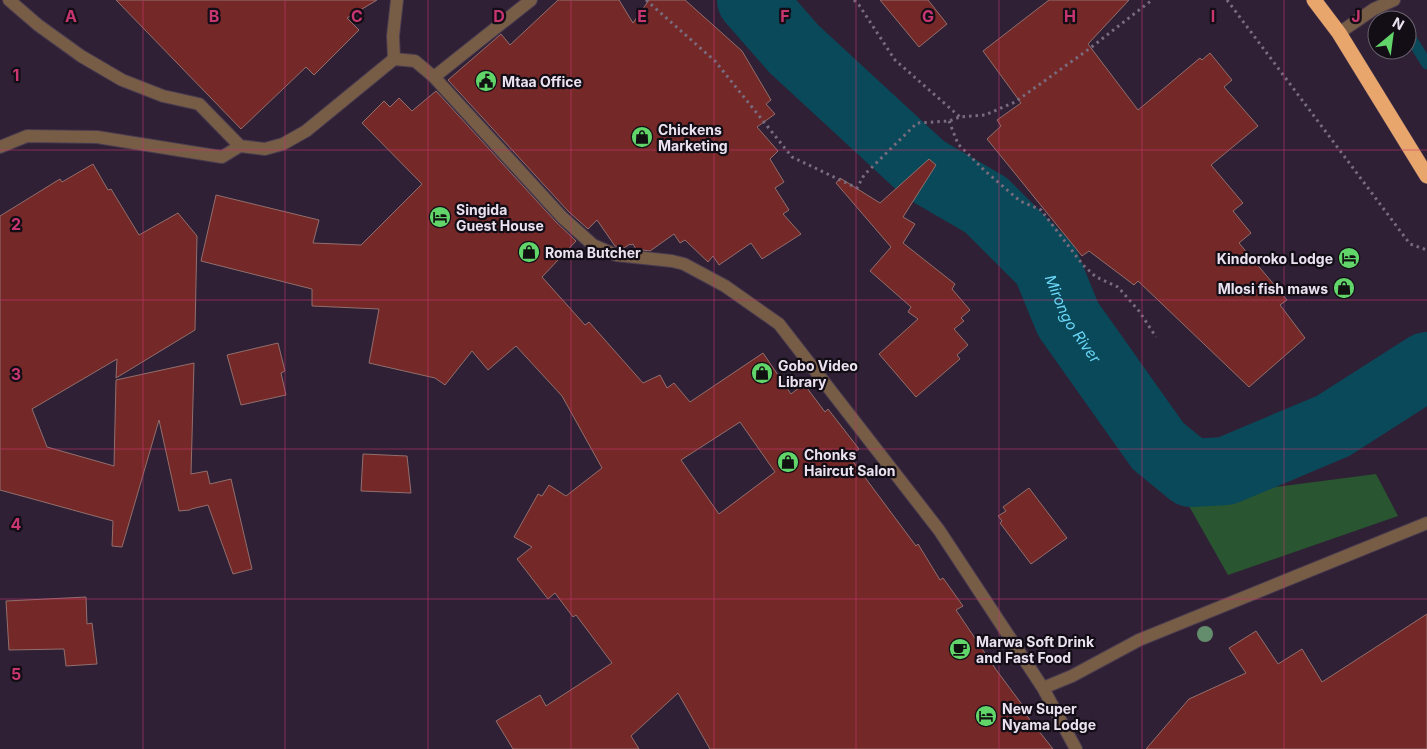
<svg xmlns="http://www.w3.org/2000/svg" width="1427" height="749" viewBox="0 0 1427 749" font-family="Inter,sans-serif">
	<rect width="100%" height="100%" fill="#2f2036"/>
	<!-- green -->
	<path fill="#295530" d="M1376,474L1398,516L1228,575L1185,499Z"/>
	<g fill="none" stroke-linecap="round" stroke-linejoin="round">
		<!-- stream -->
		<path stroke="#0a4959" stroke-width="11" d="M1407,32L1427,64"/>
		<!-- river -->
		<path stroke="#0a4959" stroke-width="68" id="s1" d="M751,0L794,49L924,169L986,205L1046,265L1068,319L1158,446L1191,473L1226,471L1333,426L1427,366"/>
	</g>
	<!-- building -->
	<path fill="#752828" stroke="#916f6c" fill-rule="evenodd" d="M116,0H377L347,18L359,30L314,75L306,67L241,129Z
		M558,0H619L633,23L649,0H685L742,51L771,100L766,104L775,114L757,127L778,151L770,159L784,182L775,188L789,210L783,214L801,234L762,259L751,243L719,265L713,256L708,262L685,240L680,243L674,234L650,251L636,249L633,244L631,245L630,244L624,248L618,247L615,246L597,220L588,229L568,211L448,80L501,34L510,45Z
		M880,0H928L947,24L919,47Z
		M1049,0H1129L1088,44L1138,110L1200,58L1202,60L1210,53L1232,80L1224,87L1258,126L1211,165L1243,203L1233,211L1251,233L1239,243L1287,300L1280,305L1305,338L1249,387L1138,281L1134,285L1089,251L1082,256L987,139L1001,126L997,120L1021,103L983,51Z
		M436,91L556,222L576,241L542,277L585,325L589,322L643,383L660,375L667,388L674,383L690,402L763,353L791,394L804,384L825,412L828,409L859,449L849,456L916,546L918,544L940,580L943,578L963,606L956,610L997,671L1029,714L1027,716L1053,749H710L678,693L631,736L639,749H513L496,721L540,695L546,706L612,663L576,615L573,617L555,593L548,599L517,559L532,547L514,537L538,494L542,496L549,485L566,496L602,468L562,396L516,346L488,370L472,351L445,385L435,378L369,363L379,309L312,306V289L201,261L216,195L319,220L313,243L361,245L422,184L362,123L384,101L390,107L399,98L412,111ZM740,422L775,472L719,514L681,460Z
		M929,159L936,165L903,217L915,224L903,243L955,284L952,289L970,310L961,318L964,321L954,329L968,345L957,355L960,359L916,397L879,354L918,319L908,312L911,307L870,271L891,247L836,183L840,178L880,203Z
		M93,164L108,190L111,189L139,235L178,213L197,236L195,330L116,378L117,359L32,409L47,447L114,466L116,380L194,363L191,474L207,471L210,484L231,479L252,569L233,574L208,505L191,509L190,510L179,511L159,420L122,547L112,546L113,521L0,490V216L60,179L62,182Z
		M278,343L285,371L281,373L286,395L241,405L227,355Z
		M363,454L407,456L411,493L361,491Z
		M1029,488L1067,538L1031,564L1000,523L1002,521L998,516L1006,511L1003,507Z
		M86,597L87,624L92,623L97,664L66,666L64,649L9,650L6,601Z
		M1427,614V749H1146L1189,699L1246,673L1229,648L1256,631L1278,664L1302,649L1322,682Z"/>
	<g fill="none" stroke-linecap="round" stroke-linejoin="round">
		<!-- minor casing -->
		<g stroke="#493b50" stroke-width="14">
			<path id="minor" d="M9,0L38,25L81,56L122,80L163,96L199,104L240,146L265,149L283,144L306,131L394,59L415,61L434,77L562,217L593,245L616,255L672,261L684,264L725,286L779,324L939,530L1043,688L1076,749
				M1339,33L1374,9L1394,0
				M394,59L393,36L397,0
				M434,77L531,0
				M0,147L27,136L97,137L222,157L240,146
				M1043,688L1072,676L1139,640L1427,523"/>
		</g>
		<!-- highway casing -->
		<g stroke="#493b50" stroke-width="16">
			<path id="highway" d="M1314,0L1339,33L1427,176"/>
		</g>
		<!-- path -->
		<path stroke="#786c7e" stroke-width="3" stroke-dasharray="2.5 4" stroke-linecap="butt" d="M646,0L715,61L792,157L857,188L864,175L917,123L949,121L960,117L985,115L1015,102L1089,49L1152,0
			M854,0L859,5L895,60L960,117
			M1227,0L1410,244L1427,250
			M949,121L958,144L984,170L1020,201L1041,210L1083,265L1096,277L1118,287L1139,311L1156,337"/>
		<!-- minor -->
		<use href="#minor" stroke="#775c46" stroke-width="12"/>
		<!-- highway -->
		<use href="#highway" stroke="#e8a56c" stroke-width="15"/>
	</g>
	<!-- trees -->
	<circle fill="#638d6c" cx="1205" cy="634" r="8"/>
	<!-- grid -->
	<path fill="none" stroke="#c83671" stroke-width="1" stroke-opacity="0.55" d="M143,0V749M285,0V749M428,0V749M571,0V749M714,0V749M856,0V749M999,0V749M1142,0V749M1284,0V749M0,150H1427M0,300H1427M0,449H1427M0,599H1427"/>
	<!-- icons -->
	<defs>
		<g id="civic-disc" transform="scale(1.125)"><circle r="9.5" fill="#61d46a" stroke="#130d16"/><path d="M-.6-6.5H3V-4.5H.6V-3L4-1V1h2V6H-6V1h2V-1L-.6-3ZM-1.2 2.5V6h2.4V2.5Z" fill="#111"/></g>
		<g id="shop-disc" transform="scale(1.125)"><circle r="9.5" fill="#61d46a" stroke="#130d16"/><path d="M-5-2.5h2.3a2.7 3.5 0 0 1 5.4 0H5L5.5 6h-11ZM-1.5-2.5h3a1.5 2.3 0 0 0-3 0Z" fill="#111"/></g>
		<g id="hotel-disc" transform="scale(1.125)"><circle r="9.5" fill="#61d46a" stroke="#130d16"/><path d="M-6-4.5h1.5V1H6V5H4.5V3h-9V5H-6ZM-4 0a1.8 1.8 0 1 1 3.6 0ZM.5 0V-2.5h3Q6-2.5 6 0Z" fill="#111"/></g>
		<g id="cafe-disc" transform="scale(1.125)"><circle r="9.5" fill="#61d46a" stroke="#130d16"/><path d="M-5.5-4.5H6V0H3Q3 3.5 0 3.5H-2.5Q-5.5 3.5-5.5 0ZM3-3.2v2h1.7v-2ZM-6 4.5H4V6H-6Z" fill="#111"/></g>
	</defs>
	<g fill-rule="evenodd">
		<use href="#civic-disc" x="486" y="81"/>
		<use href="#shop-disc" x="642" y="137"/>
		<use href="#hotel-disc" x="440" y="217"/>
		<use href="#shop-disc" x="529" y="252"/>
		<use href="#hotel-disc" x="1349" y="258"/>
		<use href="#shop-disc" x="1344" y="288"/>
		<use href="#shop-disc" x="762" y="373"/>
		<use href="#shop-disc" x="788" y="462"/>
		<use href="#cafe-disc" x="960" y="649"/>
		<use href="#hotel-disc" x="986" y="716"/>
	</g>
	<g text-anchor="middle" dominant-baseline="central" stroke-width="4.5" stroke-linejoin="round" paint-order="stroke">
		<!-- poi labels -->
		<g font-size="14" font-weight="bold" fill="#ebe2f0" stroke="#130d16" text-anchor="start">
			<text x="502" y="81">Mtaa Office</text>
			<text x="658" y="129">Chickens<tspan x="658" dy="16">Marketing</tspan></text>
			<text x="456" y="209">Singida<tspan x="456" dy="16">Guest House</tspan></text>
			<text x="545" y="252">Roma Butcher</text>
			<text x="1333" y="258" text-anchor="end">Kindoroko Lodge</text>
			<text x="1328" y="288" text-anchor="end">Mlosi fish maws</text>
			<text x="778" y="365">Gobo Video<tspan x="778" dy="16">Library</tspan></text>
			<text x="804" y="454">Chonks<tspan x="804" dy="16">Haircut Salon</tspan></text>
			<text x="976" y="641">Marwa Soft Drink<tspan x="976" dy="16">and Fast Food</tspan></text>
			<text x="1002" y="708">New Super<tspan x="1002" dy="16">Nyama Lodge</tspan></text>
		</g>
		<!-- water labels -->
		<g font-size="15" font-style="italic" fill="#6bd8f9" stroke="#130d16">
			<text stroke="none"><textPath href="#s1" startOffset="459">Mirongo River</textPath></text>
		</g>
	</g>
	<g font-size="16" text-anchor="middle" font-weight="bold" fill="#c83671" stroke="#130d16" stroke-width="4.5" stroke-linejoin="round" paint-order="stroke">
		<text x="71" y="22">A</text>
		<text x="214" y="22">B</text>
		<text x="357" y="22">C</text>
		<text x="499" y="22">D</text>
		<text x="642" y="22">E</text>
		<text x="785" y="22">F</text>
		<text x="928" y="22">G</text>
		<text x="1070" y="22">H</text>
		<text x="1213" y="22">I</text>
		<text x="1356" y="22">J</text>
		<text x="16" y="81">1</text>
		<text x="16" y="230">2</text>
		<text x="16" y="380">3</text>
		<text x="16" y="530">4</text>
		<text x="16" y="680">5</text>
	</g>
	<!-- north arrow -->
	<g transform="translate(1392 35) rotate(29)"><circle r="24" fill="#130d16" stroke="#69626d"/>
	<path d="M0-4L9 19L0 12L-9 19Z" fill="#61d46a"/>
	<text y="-8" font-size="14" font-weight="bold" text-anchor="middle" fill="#ebe2f0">N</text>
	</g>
</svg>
